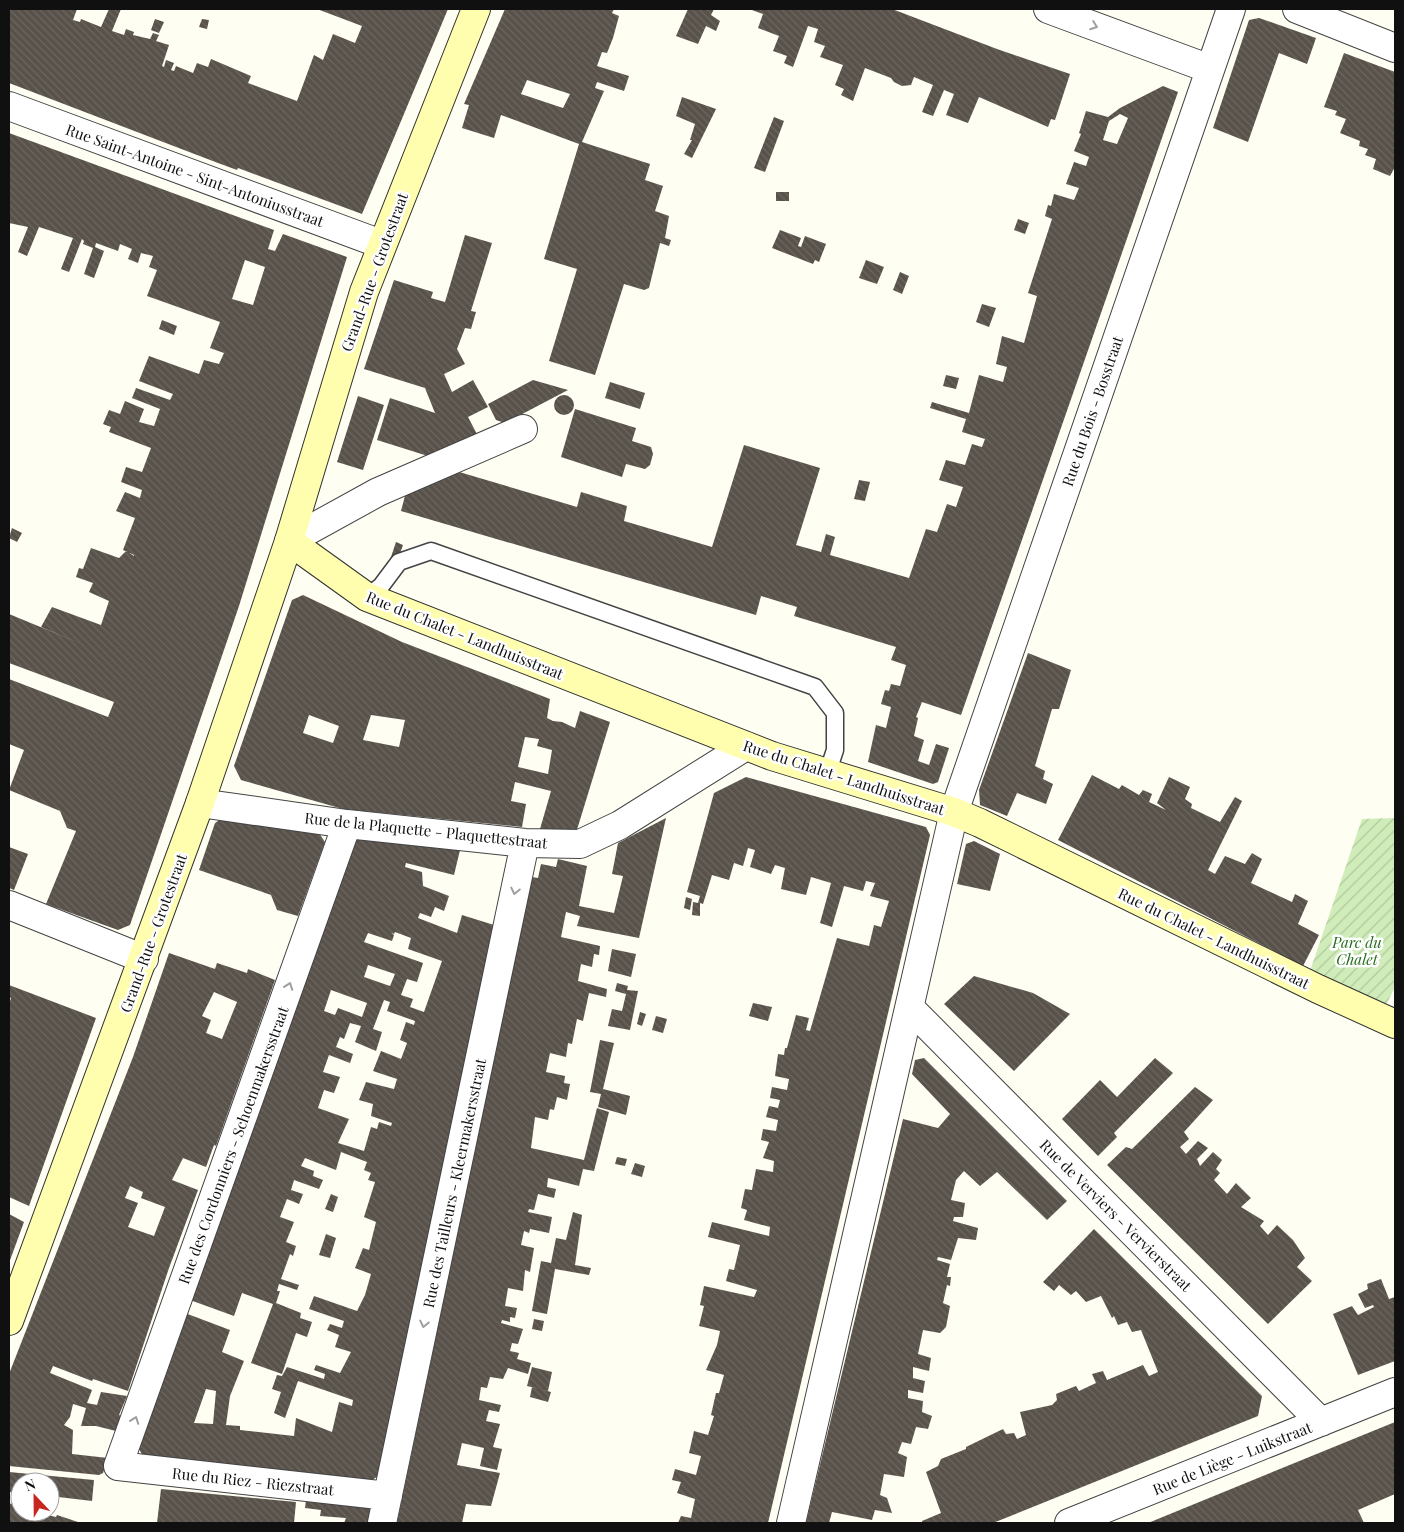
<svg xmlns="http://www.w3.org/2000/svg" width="1404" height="1532" viewBox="0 0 1404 1532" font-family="'Playfair Display',serif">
	<defs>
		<pattern id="garden-furrows" width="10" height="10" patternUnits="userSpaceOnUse" patternTransform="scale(1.25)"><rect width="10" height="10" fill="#cfecb9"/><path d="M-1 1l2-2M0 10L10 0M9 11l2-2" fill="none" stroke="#b1c99e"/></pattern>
		<pattern id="building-back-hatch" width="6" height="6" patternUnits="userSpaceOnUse" patternTransform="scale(1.25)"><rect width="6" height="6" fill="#59524b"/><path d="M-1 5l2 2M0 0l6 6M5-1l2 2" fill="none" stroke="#6c6661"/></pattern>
	</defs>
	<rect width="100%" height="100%" fill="#fffef3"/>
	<!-- garden -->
	<path fill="url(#garden-furrows)" d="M1395,818V987L1386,1005L1310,971L1362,819Z"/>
	<!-- building -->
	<path fill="url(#building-back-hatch)" fill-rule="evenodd" d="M9,9H77L73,20L80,22L81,19L101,27L109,9H121L112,31L124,35L126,29L134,32L133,35L150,39L153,33L159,35L156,41L169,45L162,66L164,67L166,60L174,63L171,70L174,71L176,66L193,73L197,63L208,67L211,59L251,76L248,83L297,101L314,55L323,60L333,34L355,43L362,26L317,9H448L362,214L238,168L237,170L218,163L9,83Z
		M505,9H614L612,13L619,16L613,38L607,53L602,52L597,66L629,76L624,91L597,82L595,88L604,91L582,142L650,164L645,180L663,186L655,211L669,216L665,238L671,240L669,246L660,243L649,288L644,290L624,284L595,375L549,361L577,269L544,259L579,144L501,115L494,138L462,128L469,105L464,104ZM527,80L570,94L563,108L521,94Z
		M688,9H714L711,15L720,21L716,31L706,26L698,44L676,36Z
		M749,9H892L997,49L1070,74L1055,120L1051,119L1048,127L979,97L968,123L946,115L954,94L944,90L933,116L922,112L933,85L914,77L911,85L902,86L894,82L891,78L865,68L853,101L841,95L844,89L835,85L843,65L820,57L825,46L814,42L818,29L808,26L793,67L784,63L787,56L773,51L779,36L758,28L763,14Z
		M1259,18L1316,38L1307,64L1279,53L1248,142L1213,128L1249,20Z
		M155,19L164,22L159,33L151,30Z
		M202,19L209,20L207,29L199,27Z
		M1344,53L1395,72V167L1390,176L1373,169L1376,159L1365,155L1368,149L1359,146L1360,141L1340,133L1346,119L1335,115L1337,111L1324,107Z
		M1163,86L1178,92L961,715L922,702L916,717L918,718L914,736L924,740L918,761L929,765L936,744L949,748L938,782L933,784L868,762L876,725L886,728L891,707L881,704L885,690L889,691L891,684L900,686L906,665L891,660L896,647L794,616L797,607L761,596L756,615L401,511L406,492L449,469L577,507L581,492L627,506L624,521L712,547L744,445L820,468L796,545L821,552L826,534L835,537L830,555L909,578L926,529L937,532L947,504L956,507L963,487L939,480L946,460L965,465L972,444L982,447L985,439L962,432L966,419L930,408L932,402L969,413L979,375L1003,382L1007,367L996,364L1002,336L1024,343L1037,296L1028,293L1052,219L1045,216L1048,205L1051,206L1054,194L1074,200L1079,188L1066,184L1074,162L1086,166L1089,157L1074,151L1081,134L1079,133L1086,111L1108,117L1120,108ZM1120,114L1128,118L1117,144L1103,140L1109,121Z
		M682,97L716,109L692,158L684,154L692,140H690L695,124L676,116Z
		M774,117L784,121L765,172L754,168Z
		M9,133L274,230L268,249L275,251L283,234L347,257L239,606L130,925L118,930L46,904L76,831L67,828L60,811L9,790L24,750L9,744V679L108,717L114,702L9,663V614L84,645L41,627L52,607L101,625L109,601L89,592L93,583L76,577L79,568L83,569L91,548L119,558L126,551L134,556V555L123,550L135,518L116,511L125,492L140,498L142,490L121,482L126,467L142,472L151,448L109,432L111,427L103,424L109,410L120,414L125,401L144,409L139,422L154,426L160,409L132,398L136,388L170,400L173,394L139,381L149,356L199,374L204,360L219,364L224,353L210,348L220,322L147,296L157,270L149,267L153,256L141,253L138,263L128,259L132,249L120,244L118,251L96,243L95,247L104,251L94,278L84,274L93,248L83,244L84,241L82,239L69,272L61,269L73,238L39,227L27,256L18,252L28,227L9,223ZM245,260L265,267L253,305L232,299Z
		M776,192H789V201H776Z
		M1018,219L1029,223L1025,234L1014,230Z
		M780,230L801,238L798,246L801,247L805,236L826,244L819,262L815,260L813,264L772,248Z
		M465,235L492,243L471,311L476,312L471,329L465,328L457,349L465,364L444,374L452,392L473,380L488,407L468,417L479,438L431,457L377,440L390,398L435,413L425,388L364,369L394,280L433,292L431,298L445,302Z
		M866,260L884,267L877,284L859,278Z
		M900,272L909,276L902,294L893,290Z
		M982,304L996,308L989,327L976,322Z
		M162,320L177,326L174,335L159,329Z
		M946,375L959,378L956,389L943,386Z
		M533,380L568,390L505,423L496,420L488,404Z
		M610,382L645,393L640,409L605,398Z
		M554 405a10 10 0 1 1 20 0a10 10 0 1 1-20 0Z
		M358,396L384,405L363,470L337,462Z
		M575,409L636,428L632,441L651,447L653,454L650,465L645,469L626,464L622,477L561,457Z
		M859,480L870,482L865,501L854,499Z
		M12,528L22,533L17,542L9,538Z
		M396,542L403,545L397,562L390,560Z
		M303,595L402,642L550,699L547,718L553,721L562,722L575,728L580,711L610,722L576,833L540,829L551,791L515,782L511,801L526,804L522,827L343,809L241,780L234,766L292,600ZM309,715L339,726L333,743L303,733ZM371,715L405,720L399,747L363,740ZM525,737L539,739L537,746L552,750L548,774L518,767Z
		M1028,653L1071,670L1059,709H1052L1035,766L1045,771L1043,779L1053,784L1046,804L1017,793L1007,816L980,805L979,790Z
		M1092,775L1119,789L1122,785L1139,795L1143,790L1152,794L1149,802L1166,810L1157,803L1169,777L1190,787L1185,799L1192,804L1191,808L1220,822L1235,797L1242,801L1208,870L1215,874L1225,856L1245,864L1252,853L1262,859L1251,883L1292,902L1295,894L1308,901L1298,924L1319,935L1303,966L1058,840Z
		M746,777L926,827L930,835L768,1523H678L681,1516L691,1518L695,1499L677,1493L681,1482L672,1480L675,1469L696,1475L701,1456L689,1453L694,1431L708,1435L714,1416L711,1415L716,1393H719L724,1375L706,1370L717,1345L720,1331L699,1326L704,1306L700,1305L704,1286L754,1297L757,1290L726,1281L729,1269L734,1270L740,1245L708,1237L712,1222L769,1236L770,1227L744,1220L747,1210L741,1208L745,1189L752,1190L756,1169L773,1172L774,1161L763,1158L769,1142L761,1140L763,1129L776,1131L778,1120L766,1117L769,1106L778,1108L780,1100L770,1098L772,1087L787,1090L789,1079L775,1076L778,1054L784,1055L785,1048H787L796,1015L809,1018L806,1030L810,1031L837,938L869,946L874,925L881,927L889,901L870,896L875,883L866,881L863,891L844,886L832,927L820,923L831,883L811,877L806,895L781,889L785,868L775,865L771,874L750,867L755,850L748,848L743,866L734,863L729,880L712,875L703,904L700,903V916L692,915L693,902L698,903L700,896L687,892L714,793Z
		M224,817L317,830L325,842L298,916L277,910L271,895L199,870L215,823Z
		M666,818L639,938L577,926L580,916L566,912L561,937L600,946L599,955L594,954L592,967L581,964L578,981L607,989L606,997L589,993L583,1021L577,1019L572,1044L568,1043L566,1057L550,1053L546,1072L565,1076L564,1083L570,1084L567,1100L557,1097L554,1110L550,1109L548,1120L535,1117L531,1148L584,1160L597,1108L609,1112L594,1171L583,1169L579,1186L548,1178L547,1187L556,1189L554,1198L538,1194L534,1210L529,1209L528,1212L552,1217L549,1233L530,1229L529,1233L524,1231L521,1245L534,1248L530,1272L525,1270L523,1291L508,1288L505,1306L517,1308L515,1318L510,1317V1322L502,1320L501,1323L523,1329L518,1344L512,1343L510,1351L519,1353L517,1359L531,1363L528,1374L508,1368L503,1379L490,1377L487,1388L481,1387L479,1400L501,1405L499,1412L489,1410L486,1421L500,1424L493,1447L502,1449L497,1470L480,1466L484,1448L462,1443L457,1465L500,1473L491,1506L466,1504L462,1523H397L532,877L538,878L541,864L556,867L558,859L587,866L579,906L614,913L623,876L612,874L618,843Z
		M356,838L461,846L454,875L406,863L405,867L422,872L423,886L449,896L444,911L435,907L431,917L420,913L418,918L457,933L462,915L494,925L380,1475L372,1480L143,1456L139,1449L185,1313L230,1330L222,1352L244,1361L230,1396L226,1425L240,1426V1430L294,1436L296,1418L332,1432L339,1402L352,1406L353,1400L298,1381L285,1418L274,1413L281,1392L272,1389L277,1375L282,1376L287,1367L324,1379L325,1374L314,1370L316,1365L340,1373L351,1352L335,1347L339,1335L327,1330L330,1324L342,1328L344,1321L309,1309L314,1296L357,1311L365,1295L371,1274L355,1268L363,1248L369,1250L376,1222L364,1217L375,1182L368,1180L371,1173L364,1170L367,1162L341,1152L336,1170L305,1158L301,1166L314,1171L313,1176L323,1180L319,1189L294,1180L291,1190L303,1194L299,1204L287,1199L280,1217L294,1222L286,1242L296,1246L293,1256L290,1254L281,1279L299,1285L297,1290L279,1284L277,1291H280L276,1303L301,1313L300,1318L312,1322L307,1337L296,1333L282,1374L251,1363L273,1304L242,1293L234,1316L190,1300ZM395,932L411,938L408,949L442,961L424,1012L410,1007L413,999L401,995L407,979L417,982L423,963L364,942L368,933L392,941L394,935L391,933L394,934ZM368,965L395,974L390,986L364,977ZM331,990L367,1003L362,1017L338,1008L335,1015L324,1011ZM384,1000L390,1002L387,1011L415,1021L414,1025L406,1022L400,1040L407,1043L401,1059L381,1051L373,1071L397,1079L394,1089L366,1082L359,1100L373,1104L371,1116L392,1123L391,1126L379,1122L377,1129L371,1127L364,1151L338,1143L349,1119L318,1108L324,1090L334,1093L340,1077L323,1072L329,1055L350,1063L353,1054L336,1047L340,1037L344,1039L350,1023L361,1026L355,1042L376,1051L382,1032L373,1029ZM206,1389L216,1391L213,1424L194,1423Z
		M974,841L1000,854L990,891L957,884L966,844Z
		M9,847L28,854L14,890L9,888Z
		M686,897L692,899L690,910L684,908Z
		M612,949L636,954L631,977L608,971Z
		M169,953L215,969L217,963L247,973L248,969L275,980L216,1146L214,1145L206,1167L183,1158L172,1180L198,1190L169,1268L128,1391L93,1379L92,1381L53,1366L50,1373L92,1390L87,1403L97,1405L101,1392L127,1396L119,1415L121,1416L116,1431L96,1426H81L86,1408L73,1404L70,1417L64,1425L73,1430L72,1454L108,1458L103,1473L99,1475L9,1466V1374L133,1057ZM214,992L237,1002L222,1039L206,1033L211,1020L202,1016ZM130,1186L143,1192L141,1198L165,1207L154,1236L128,1227L138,1203L125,1198Z
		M974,976L1033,993L1070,1014L1014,1071L944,1004Z
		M617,983L628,986L627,990L638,991L630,1030L608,1026L612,1009L622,1011L626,994L615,991Z
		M9,985L96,1018L29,1206L9,1197V1004L11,998L9,997Z
		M753,1003L772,1007L768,1021L749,1016Z
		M640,1012L646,1014L642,1026L637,1024Z
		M656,1016L667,1019L663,1033L652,1030Z
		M600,1040L614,1043L603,1089L630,1096L626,1115L598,1107L601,1094L590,1092Z
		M924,1058L1067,1201L1047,1220L997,1172L980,1186L964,1171L956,1180L951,1200L965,1203L963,1217H954L953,1221L978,1228L976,1240L958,1238L951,1260L938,1257L937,1260L950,1264L947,1277H951L950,1286L947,1285L943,1303L950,1306L946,1327L940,1333L923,1330L918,1354L931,1358L929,1371L913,1367V1378L925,1381L923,1393L908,1390V1398L923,1401L922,1412L932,1416L928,1429L916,1427L911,1444L902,1442L898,1453L907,1457L904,1477L884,1474L880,1495L887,1498L892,1513L875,1510L872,1520L832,1512L829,1523H806L903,1119L938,1128L950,1114L912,1074L915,1060Z
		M1155,1058L1173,1073L1114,1133L1117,1137L1098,1156L1062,1119L1100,1080L1117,1097Z
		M1195,1087L1213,1100L1184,1132L1189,1139L1180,1147L1186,1154L1198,1141L1208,1148L1197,1159L1200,1166L1213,1152L1222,1160L1216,1169L1220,1173L1214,1180L1227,1194L1236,1183L1251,1198L1241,1207L1264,1221L1260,1226L1268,1235L1277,1225L1293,1240L1305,1258L1297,1267L1312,1281L1268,1324L1107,1165L1126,1147L1132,1149Z
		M617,1157L627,1159L625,1166L615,1164Z
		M635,1163L645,1166L642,1177L631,1174Z
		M331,1194L338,1197L333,1212L325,1209Z
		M573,1212L582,1215L575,1265L591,1268L589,1275L555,1269L547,1314L532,1311L541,1261L551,1263L556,1238L566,1240Z
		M9,1214L24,1222L9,1263Z
		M1094,1229L1262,1396L1258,1416L993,1523H922V1521L941,1513L926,1472L938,1466L941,1459L966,1449V1447L1003,1429L1006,1434L1014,1433L1017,1439L1026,1435L1020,1412L1052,1405L1057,1400L1056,1394L1076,1386L1079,1391L1096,1383L1092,1374L1103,1371L1107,1380L1143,1365L1149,1376L1158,1372L1141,1330L1132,1332L1127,1322L1118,1325L1114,1316L1112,1318L1101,1296L1086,1302L1076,1291L1071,1295L1059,1285L1054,1291L1043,1282Z
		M326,1234L336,1238L330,1258L319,1255Z
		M1381,1279L1389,1299L1395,1297V1361L1358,1375L1333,1314L1352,1306L1358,1315L1374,1307L1373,1305L1365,1308L1358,1294L1368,1289L1367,1284Z
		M534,1319L544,1321L542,1331L532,1329Z
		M532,1367L552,1372L548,1391L527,1386Z
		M532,1387L551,1392L548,1402L530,1397Z
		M1395,1422V1494L1358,1510L1364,1523H1148Z
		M9,1472L94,1480L92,1501L50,1496V1482H20V1493L9,1492Z
		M161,1489L296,1502L294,1523H157Z
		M306,1500L372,1507L369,1523H344L346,1518L320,1516L321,1510L305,1508Z
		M9,1503L20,1507V1512H36L56,1517L57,1515L81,1523H9Z"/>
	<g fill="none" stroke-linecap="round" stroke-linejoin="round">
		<!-- lane casing -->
		<g stroke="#434343" stroke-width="19">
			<path id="lane" d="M367,597L381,586L399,562L431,551L815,687L835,713V750L827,774"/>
		</g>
		<!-- street casing -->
		<g stroke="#434343" stroke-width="30">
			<path id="street" d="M1048,9L1210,69
				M1297,9L1395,48
				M9,106L381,244
				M289,541L378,492L523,429
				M200,803L347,824L525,843L580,844L620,825L746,746
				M347,824L118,1466L388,1496
				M9,905L144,959
				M910,1008L1321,1422
				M382,1523L525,843
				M791,1523L954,812L1231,9
				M1069,1523L1395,1392"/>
		</g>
		<!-- secondary casing -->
		<g stroke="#323232" stroke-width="30">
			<path id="secondary" d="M289,541L367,597L772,756L954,812L980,823L1318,989L1395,1024
				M9,1321L200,803L289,541L364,292L476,9"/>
		</g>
		<!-- lane -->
		<use href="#lane" stroke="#fff" stroke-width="16"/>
		<!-- street -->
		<use href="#street" stroke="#fff" stroke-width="28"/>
		<!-- secondary -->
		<use href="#secondary" stroke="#fffeae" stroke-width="28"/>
	</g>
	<!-- one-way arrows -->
	<defs><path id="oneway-chevron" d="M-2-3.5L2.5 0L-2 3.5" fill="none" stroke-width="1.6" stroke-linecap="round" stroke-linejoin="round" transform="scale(1.25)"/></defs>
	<g stroke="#9f9f9f">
		<use href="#oneway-chevron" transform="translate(1094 26) rotate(20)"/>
		<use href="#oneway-chevron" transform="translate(515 891) rotate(102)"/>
		<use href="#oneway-chevron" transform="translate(289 986) rotate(-70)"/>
		<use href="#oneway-chevron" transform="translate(424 1324) rotate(102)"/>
		<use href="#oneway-chevron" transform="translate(135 1420) rotate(-70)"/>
	</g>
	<g text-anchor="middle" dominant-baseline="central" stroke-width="5" stroke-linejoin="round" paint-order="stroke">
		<!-- street labels -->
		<g font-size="15" fill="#101010" stroke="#fff">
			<text transform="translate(195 175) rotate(20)">Rue Saint-Antoine - Sint-Antoniusstraat</text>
			<text transform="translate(374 272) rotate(-70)">Grand-Rue - Grotestraat</text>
			<text transform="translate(1092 411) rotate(-71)">Rue du Bois - Bosstraat</text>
			<text transform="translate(465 635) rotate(22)">Rue du Chalet - Landhuisstraat</text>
			<text transform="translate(844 777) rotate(18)">Rue du Chalet - Landhuisstraat</text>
			<text transform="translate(426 830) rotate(6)">Rue de la Plaquette - Plaquettestraat</text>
			<text transform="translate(153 933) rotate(-70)">Grand-Rue - Grotestraat</text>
			<text transform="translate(1214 938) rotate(26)">Rue du Chalet - Landhuisstraat</text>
			<text transform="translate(233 1145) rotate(-70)">Rue des Cordonniers - Schoenmakersstraat</text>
			<text transform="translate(454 1183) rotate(-78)">Rue des Tailleurs - Kleermakersstraat</text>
			<text transform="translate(1116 1215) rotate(45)">Rue de Verviers - Vervierstraat</text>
			<text transform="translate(1232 1458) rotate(-22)">Rue de Liège - Luikstraat</text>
			<text transform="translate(253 1481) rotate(6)">Rue du Riez - Riezstraat</text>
		</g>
		<!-- park labels -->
		<g font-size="15" font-style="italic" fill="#256c1c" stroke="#fff">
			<text x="1357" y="942">Parc du<tspan x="1357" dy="17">Chalet</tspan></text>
		</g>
	</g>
	<!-- border -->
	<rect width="1404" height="1532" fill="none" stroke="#101010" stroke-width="20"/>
	<!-- north arrow -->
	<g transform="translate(35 1497) rotate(338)"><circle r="24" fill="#ffffff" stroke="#9f9f9f"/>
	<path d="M0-4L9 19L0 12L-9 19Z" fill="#c82720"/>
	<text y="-8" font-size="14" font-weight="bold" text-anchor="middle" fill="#101010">N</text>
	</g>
</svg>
